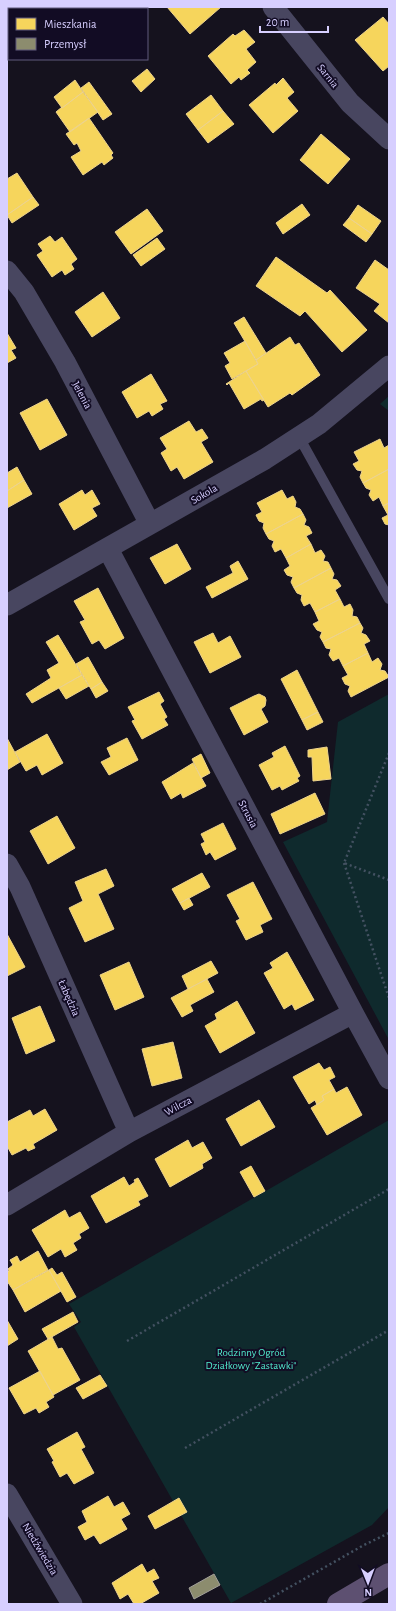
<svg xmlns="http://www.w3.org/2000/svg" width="396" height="1611" viewBox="0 0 396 1611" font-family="'Alegreya Sans',sans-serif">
	<rect width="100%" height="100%" fill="#15121e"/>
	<!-- green -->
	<path fill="#0f2a2d" d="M389,396V411L380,404Z
		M389,694V1040L283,842L327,822L338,722Z
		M389,1120V1507L372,1525L231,1603L74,1327L81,1322L69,1304Z"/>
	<!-- homes -->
	<path fill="#f6d55c" stroke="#edd38d" d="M167,7H221L190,34Z
		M383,17L389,24V66L383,71L355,40Z
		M244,30L255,42L246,49L256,62L247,70L250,73L241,80L239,77L231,84L208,56L233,34L235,36Z
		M147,69L155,79L141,92L132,81Z
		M283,78L294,92L287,98L298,111L273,133L249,105L275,83L276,85Z
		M75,80L83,92L62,108L54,97Z
		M89,82L112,114L103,120L81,88Z
		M83,92L98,112L70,132L56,112L62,107V108Z
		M211,95L223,111L198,130L186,114Z
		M223,111L234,124L208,143L198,130Z
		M89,118L113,153L111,155L113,158L104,165L102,162L83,175L71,157L81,151L77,143L74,145L66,134Z
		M321,134L350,159L328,184L300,160Z
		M17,173L33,197L7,215V179Z
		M33,197L39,205L12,223L7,215Z
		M302,204L310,215L283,234L276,223Z
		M358,205L381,221L372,234L349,218Z
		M147,209L163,231L131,254L115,232Z
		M349,218L372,234L366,242L343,225Z
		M50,236L55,242L62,237L77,259L71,264L74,269L65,275L62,270L52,277L37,255L43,251L38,244Z
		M157,238L165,249L141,266L133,255Z
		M276,257L327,293L330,290L367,330L342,352L305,311L300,316L256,286Z
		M375,260L389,270V323L374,311L380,304L356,288Z
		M103,292L120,318L92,337L75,312Z
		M244,317L266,353L256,360L234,323Z
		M7,333L16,348L11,350L16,358L7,363Z
		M290,337L295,345L299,343L320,375L292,395L290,393L268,407L246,371L258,364L256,360Z
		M245,341L258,364L232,379L225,366L230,363L224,353Z
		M246,371L264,400L262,401L261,399L244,409L229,383L227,385L226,384Z
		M151,374L167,401L160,404L163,409L152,416L149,411L137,418L122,392Z
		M47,399L67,435L40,450L20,413Z
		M189,421L196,432L202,429L208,438L201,442L213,462L184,479L177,467L171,471L161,453L167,449L160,438Z
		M380,439L384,448L389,445V469L363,483L360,477L362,471L357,470L353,464L359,461L354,452Z
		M17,467L24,480L7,491V473Z
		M389,469V503L383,506L379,497L373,501L369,495L371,490L366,488L363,483Z
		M24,480L32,494L7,508V491Z
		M82,490L85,495L92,490L100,504L92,508L97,516L74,530L59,504Z
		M282,490L287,499L293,496L296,502L295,507L300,509L303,514L266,534L263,528L264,523L259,521L256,515L262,512L257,503Z
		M389,503V525L385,524L382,518L388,515L383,506Z
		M303,514L306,520L304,525L309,527L312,533L306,536L311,544L286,558L281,549L275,552L272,546L274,541L269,539L266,534Z
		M177,544L191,569L165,584L150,558Z
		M311,544L315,553L321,550L325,556L323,561L328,562L331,568L294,588L291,582L293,577L287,575L284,570L290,566L286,558Z
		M238,561L248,579L212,598L206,587L233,573L230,566Z
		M331,568L334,574L332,579L337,580L341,586L335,590L340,599L315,612L310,603L304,606L301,600L302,595L297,593L294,588Z
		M98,588L124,638L105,649L99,640L92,644L80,622L85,620L74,601Z
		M340,599L344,607L350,604L353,610L352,616L357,617L360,623L323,642L320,637L322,632L317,630L313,624L319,621L315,612Z
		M360,623L363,628L361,633L366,635L370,641L364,644L368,653L343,666L339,658L333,661L329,655L331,649L326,648L323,642Z
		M213,633L218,643L230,636L241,657L210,673L194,642Z
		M58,635L82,675L32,703L26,694L51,678L47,670L59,663L46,642Z
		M368,653L372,662L378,658L382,664L380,670L385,671L389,677L351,697L348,691L350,686L345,684L342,678L348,675L343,666Z
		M88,657L102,682L91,689L76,664Z
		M297,670L318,712L302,720L281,679Z
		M82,675L89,686L66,699L59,688Z
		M102,682L108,691L96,698L91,689Z
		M159,692L164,701L160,704L167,717L164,719L168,725L142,739L133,723L132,721L135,720L128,707Z
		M259,694L265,697L266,700L265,706L261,709L268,722L244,735L230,708L254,696Z
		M318,712L323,722L307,730L302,720Z
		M47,734L63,763L42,775L37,765L26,771L15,752Z
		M7,738L20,762L7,770Z
		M127,738L138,760L109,775L101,762L111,757L107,748Z
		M285,746L300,776L297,778L299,781L282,790L280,786L272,790L259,765L274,757L272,753Z
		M327,747L331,779L313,781L312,757H308V750Z
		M201,754L210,773L201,778L192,759Z
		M193,763L206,786L183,798L181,793L171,799L162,782Z
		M315,793L325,814L280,834L271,814Z
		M57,816L75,848L48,864L30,831Z
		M223,823L236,849L215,860L210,852L206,855L201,844L205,842L201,834Z
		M106,869L114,886L98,894L114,929L85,942L69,908L83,901L75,882Z
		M202,873L210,887L180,903L172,889Z
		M253,882L272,919L260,925L263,932L246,940L236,921L240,919L227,895Z
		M189,898L193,905L184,910L180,903Z
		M7,934L25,967L7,976Z
		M287,952L314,1000L295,1010L292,1004L284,1009L264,973L273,968L270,963Z
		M211,961L218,973L188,989L182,976Z
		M129,962L144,997L115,1010L100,975Z
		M207,979L214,992L190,1005L193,1011L182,1017L171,998Z
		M237,1001L255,1033L220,1053L205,1026L217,1019L215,1014Z
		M40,1006L55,1041L26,1054L12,1018Z
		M173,1042L182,1078L152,1086L142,1049Z
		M319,1063L324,1070L330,1067L335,1077L329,1080L334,1089L322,1096L324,1100L317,1105L315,1100L309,1104L293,1077Z
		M347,1087L362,1115L327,1135L311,1108L324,1100L322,1096L334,1089L336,1093Z
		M259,1100L275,1127L241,1146L226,1119Z
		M45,1109L57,1130L33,1144L35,1148L28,1151L26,1148L12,1155L7,1146V1122L30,1110L33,1116Z
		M188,1140L192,1148L203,1142L212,1158L202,1164L203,1168L170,1187L155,1159Z
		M251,1166L265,1191L254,1197L240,1172Z
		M124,1177L129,1186L135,1182L134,1180L138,1178L148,1196L138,1201L140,1205L106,1223L91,1196Z
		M65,1210L69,1218L80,1212L89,1228L79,1234L81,1238L73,1243L77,1250L65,1257L61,1249L48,1257L32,1230Z
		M38,1251L48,1270L13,1290L7,1281V1273L9,1271L8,1269L13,1265L10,1260L17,1256L20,1262Z
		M52,1268L57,1275L62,1272L76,1297L67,1302L49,1270Z
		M49,1270L61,1291L25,1312L13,1290Z
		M73,1312L78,1322L48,1339L42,1329Z
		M7,1320L18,1339L7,1346Z
		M52,1337L58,1349L62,1348L80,1380L53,1395L28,1351Z
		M40,1371L54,1397L46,1402L49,1407L39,1413L36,1408L24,1414L9,1388Z
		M100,1375L107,1386L83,1399L76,1388Z
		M77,1432L85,1447L81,1449L94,1473L74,1484L67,1473L60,1477L52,1462L54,1461L47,1449Z
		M108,1496L114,1507L123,1502L130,1514L121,1519L127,1529L100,1544L94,1535L85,1540L78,1527L87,1522L82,1511Z
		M179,1498L187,1512L155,1529L148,1516Z
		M142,1564L147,1573L154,1569L159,1578L152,1581L159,1593L140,1604H134L128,1594L120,1599L112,1583Z"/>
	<!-- industry -->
	<path fill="#8c8c6e" stroke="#a2a09a" d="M214,1574L220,1585L194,1599L189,1588Z"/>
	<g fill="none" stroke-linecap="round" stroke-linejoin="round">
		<!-- path -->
		<path stroke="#435161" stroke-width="2.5" stroke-dasharray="2 3" stroke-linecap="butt" d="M389,753L344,863L389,880
			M344,863L389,998
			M127,1341L389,1189
			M185,1448L389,1330
			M260,1604L364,1545L389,1533"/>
		<!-- lane -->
		<path stroke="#484660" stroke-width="10" d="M299,437L389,599"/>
		<!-- street -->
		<path stroke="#484660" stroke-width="21" d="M273,7L350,103L389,139
			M7,271L24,292L65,362L150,524
			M108,549L353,1013L389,1079
			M7,605L265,459L319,424L389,366
			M7,864L20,887L129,1132
			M7,1205L129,1132L353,1013
			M7,1494L72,1604"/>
		<!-- primary -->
		<path stroke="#5d5071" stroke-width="22" d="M338,1604L389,1574"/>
	</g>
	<g text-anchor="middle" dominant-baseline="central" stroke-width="4" stroke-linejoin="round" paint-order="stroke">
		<!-- street labels -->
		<g font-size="11" fill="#d7cfff" stroke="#120c24">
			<text transform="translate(328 76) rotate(51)">Sarnia</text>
			<text transform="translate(82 395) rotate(62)">Jelenia</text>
			<text transform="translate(204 494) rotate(-30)">Sokola</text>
			<text transform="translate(248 814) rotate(62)">Strusia</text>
			<text transform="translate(69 998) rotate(66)">Łabędzia</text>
			<text transform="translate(178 1106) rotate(-28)">Wilcza</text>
			<text transform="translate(40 1549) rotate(59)">Niedźwiedzia</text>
		</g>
		<!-- park labels -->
		<g font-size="11" fill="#51eacc" stroke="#120c24">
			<text x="251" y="1352">Rodzinny Ogród<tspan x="251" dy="13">Działkowy "Zastawki"</tspan></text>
		</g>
	</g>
	<!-- border -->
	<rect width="396" height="1611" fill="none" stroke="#d7cfff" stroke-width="16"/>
	<!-- legend -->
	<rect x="8" y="8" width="140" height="52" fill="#120c24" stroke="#615a7c"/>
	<rect x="16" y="18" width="20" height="12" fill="#f6d55c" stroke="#615a7c"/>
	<text x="44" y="28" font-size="12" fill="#d7cfff">Mieszkania</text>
	<rect x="16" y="38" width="20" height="12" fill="#8c8c6e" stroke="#615a7c"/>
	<text x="44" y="48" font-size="12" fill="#d7cfff">Przemysł</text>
	<!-- north arrow -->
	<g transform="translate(368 1583) rotate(179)" stroke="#120c24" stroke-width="3" paint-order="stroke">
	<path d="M0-3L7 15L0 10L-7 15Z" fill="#d7cfff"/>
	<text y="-6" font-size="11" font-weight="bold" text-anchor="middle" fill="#d7cfff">N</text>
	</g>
	<!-- scale -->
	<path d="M260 26v6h68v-6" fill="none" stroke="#d7cfff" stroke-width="2"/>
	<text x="266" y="26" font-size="12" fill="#d7cfff" stroke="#120c24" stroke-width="3" paint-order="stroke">20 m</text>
</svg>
